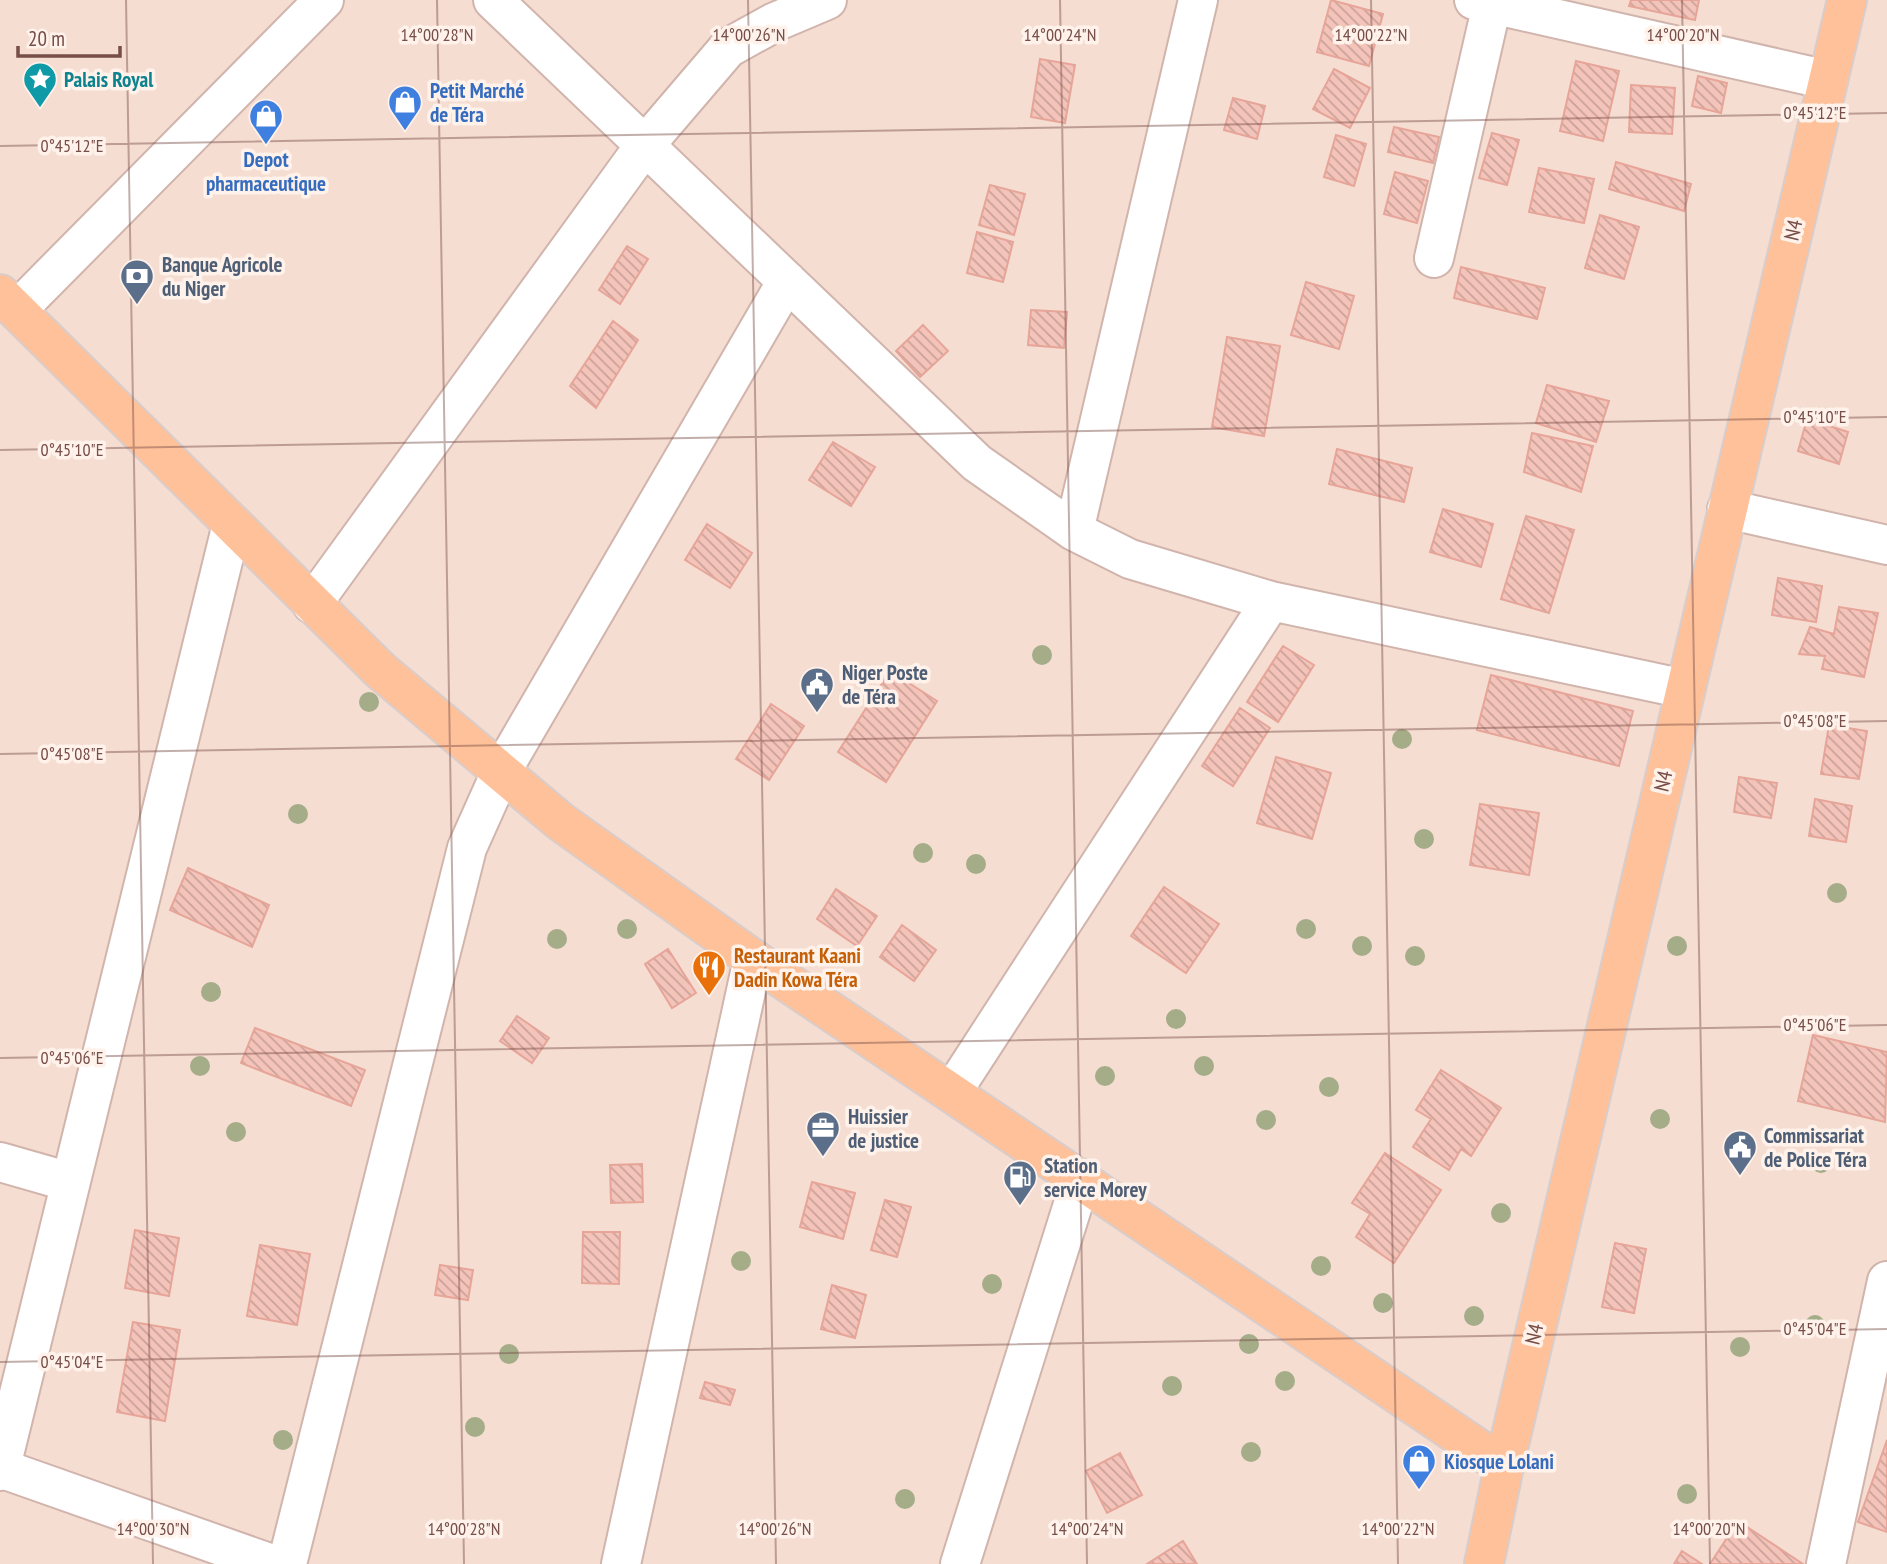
<svg xmlns="http://www.w3.org/2000/svg" width="1887" height="1564" viewBox="0 0 1887 1564" font-family="'PT Sans Narrow',sans-serif">
	<defs>
		<pattern id="building-back-hatch" width="6" height="6" patternUnits="userSpaceOnUse" patternTransform="scale(1.75)"><rect width="6" height="6" fill="#f4c4ba"/><path d="M-1 5l2 2M0 0l6 6M5-1l2 2" fill="none" stroke="#caa199"/></pattern>
	</defs>
	<rect width="100%" height="100%" fill="#fdede4"/>
	<!-- residential -->
	<path fill="#f5ddd2" d="M0,0H1887V1564H0Z"/>
	<!-- building -->
	<path fill="url(#building-back-hatch)" stroke="#e7a599" stroke-width="2" d="M1331,0L1383,14L1369,66L1317,52Z
		M1631,0H1699L1695,20L1629,6Z
		M1040,59L1075,65L1065,123L1031,117Z
		M1576,61L1619,71L1603,141L1560,131Z
		M1334,69L1370,88L1350,128L1313,109Z
		M1698,76L1727,83L1721,113L1692,106Z
		M1631,85L1675,88L1672,134L1629,132Z
		M1233,98L1265,106L1257,139L1224,130Z
		M1394,127L1439,137L1433,163L1388,152Z
		M1492,133L1519,140L1507,185L1479,178Z
		M1336,135L1366,144L1354,186L1324,177Z
		M1616,162L1691,184L1684,211L1609,189Z
		M1539,168L1594,179L1584,223L1529,212Z
		M1395,172L1428,181L1417,223L1384,214Z
		M990,185L1025,194L1014,235L979,225Z
		M1600,215L1639,227L1624,279L1585,268Z
		M977,232L1013,242L1003,282L967,273Z
		M627,246L648,259L620,304L599,290Z
		M1461,267L1545,288L1537,319L1454,298Z
		M1306,282L1354,296L1339,349L1291,335Z
		M1031,310L1067,312L1064,348L1028,345Z
		M613,321L638,340L596,408L570,386Z
		M923,325L948,351L920,377L896,351Z
		M1227,337L1280,346L1264,436L1212,427Z
		M1547,385L1609,401L1596,442L1536,423Z
		M1807,419L1848,432L1839,464L1798,451Z
		M1532,433L1593,446L1581,492L1524,472Z
		M833,442L875,467L851,506L809,480Z
		M1337,449L1412,468L1404,502L1329,484Z
		M1443,509L1493,524L1481,567L1430,552Z
		M1526,516L1574,530L1549,613L1501,599Z
		M707,524L752,553L730,588L685,560Z
		M1778,578L1822,586L1816,622L1772,615Z
		M1839,607L1878,613L1864,677L1822,669L1825,656L1799,654L1810,627L1834,634Z
		M1283,646L1314,665L1278,722L1247,702Z
		M890,671L937,701L886,782L838,752Z
		M1491,675L1633,711L1619,766L1477,730Z
		M771,704L804,726L769,780L736,759Z
		M1240,708L1270,728L1233,786L1202,766Z
		M1829,725L1867,731L1859,779L1821,774Z
		M1276,757L1331,773L1312,839L1257,823Z
		M1739,777L1777,783L1771,818L1734,812Z
		M1815,799L1852,806L1846,842L1809,836Z
		M1480,804L1539,813L1529,875L1470,865Z
		M188,868L269,905L252,947L170,910Z
		M1164,887L1219,924L1186,973L1131,936Z
		M836,889L877,916L857,946L817,919Z
		M902,925L936,950L914,981L880,957Z
		M668,949L696,993L672,1008L645,964Z
		M517,1016L549,1038L532,1063L500,1041Z
		M255,1028L365,1070L351,1106L241,1063Z
		M1813,1035L1887,1052L1885,1122L1798,1101Z
		M1441,1070L1501,1108L1471,1156L1461,1149L1449,1170L1413,1147L1431,1119L1416,1110Z
		M1385,1153L1441,1190L1394,1263L1356,1237L1370,1214L1352,1203Z
		M642,1164L643,1202L611,1203L610,1165Z
		M812,1182L855,1193L843,1239L800,1227Z
		M885,1200L911,1207L897,1257L871,1250Z
		M135,1230L179,1238L169,1296L125,1288Z
		M583,1232H620L619,1284L582,1283Z
		M1615,1243L1646,1249L1634,1313L1602,1307Z
		M260,1245L310,1254L297,1325L247,1316Z
		M440,1265L473,1270L468,1300L435,1295Z
		M832,1285L866,1295L855,1338L821,1329Z
		M133,1322L180,1330L165,1421L117,1412Z
		M705,1382L735,1390L730,1405L700,1398Z
		M1887,1440V1532L1858,1522Z
		M1120,1453L1142,1495L1107,1513L1086,1471Z
		M1738,1521L1803,1564H1710Z
		M1183,1541L1197,1564H1147Z
		M1682,1551L1702,1564H1674Z"/>
	<g fill="none" stroke-linecap="round" stroke-linejoin="round">
		<!-- minor casing -->
		<g stroke="#d1b4ac" stroke-width="42">
			<path id="minor" d="M493,0L977,463L1074,531L1130,559L1271,601L1685,689
				M1474,0L1828,80
				M1434,258L1493,0
				M17,310L324,0
				M1727,509L1887,545
				M1074,531L1198,0
				M312,604L645,145L728,48L775,22L827,0
				M952,1092L1271,601
				M0,1162L70,1182
				M0,1468L272,1564
				M0,1471L232,524
				M287,1564L467,848L501,772L787,281
				M621,1564L753,959
				M960,1564L1081,1179
				M1826,1564L1887,1281"/>
		</g>
		<!-- major casing -->
		<g stroke="#d9cdcc" stroke-width="42">
			<path id="major" d="M0,294L380,670L561,822L753,959L1504,1466
				M1484,1564L1504,1466L1847,0"/>
		</g>
		<!-- minor -->
		<use href="#minor" stroke="#fff" stroke-width="38"/>
		<!-- major -->
		<use href="#major" stroke="#ffc199" stroke-width="38"/>
	</g>
	<!-- trees -->
	<g fill="#a4ac88">
		<circle cx="1042" cy="655" r="10"/>
		<circle cx="369" cy="702" r="10"/>
		<circle cx="1402" cy="739" r="10"/>
		<circle cx="298" cy="814" r="10"/>
		<circle cx="1424" cy="839" r="10"/>
		<circle cx="923" cy="853" r="10"/>
		<circle cx="976" cy="864" r="10"/>
		<circle cx="1837" cy="893" r="10"/>
		<circle cx="627" cy="929" r="10"/>
		<circle cx="1306" cy="929" r="10"/>
		<circle cx="557" cy="939" r="10"/>
		<circle cx="1362" cy="946" r="10"/>
		<circle cx="1677" cy="946" r="10"/>
		<circle cx="1415" cy="956" r="10"/>
		<circle cx="211" cy="992" r="10"/>
		<circle cx="1176" cy="1019" r="10"/>
		<circle cx="200" cy="1066" r="10"/>
		<circle cx="1204" cy="1066" r="10"/>
		<circle cx="1105" cy="1076" r="10"/>
		<circle cx="1329" cy="1087" r="10"/>
		<circle cx="1660" cy="1119" r="10"/>
		<circle cx="1266" cy="1120" r="10"/>
		<circle cx="236" cy="1132" r="10"/>
		<circle cx="1821" cy="1163" r="10"/>
		<circle cx="1501" cy="1213" r="10"/>
		<circle cx="741" cy="1261" r="10"/>
		<circle cx="1321" cy="1266" r="10"/>
		<circle cx="992" cy="1284" r="10"/>
		<circle cx="1383" cy="1303" r="10"/>
		<circle cx="1474" cy="1316" r="10"/>
		<circle cx="1815" cy="1325" r="10"/>
		<circle cx="1249" cy="1344" r="10"/>
		<circle cx="1740" cy="1347" r="10"/>
		<circle cx="509" cy="1354" r="10"/>
		<circle cx="1285" cy="1381" r="10"/>
		<circle cx="1172" cy="1386" r="10"/>
		<circle cx="475" cy="1427" r="10"/>
		<circle cx="283" cy="1440" r="10"/>
		<circle cx="1251" cy="1452" r="10"/>
		<circle cx="1687" cy="1494" r="10"/>
		<circle cx="905" cy="1499" r="10"/>
	</g>
	<!-- ticks -->
	<path fill="none" stroke="#774e48" stroke-width="2" stroke-opacity="0.45" d="M126,0L153,1564M437,0L464,1564M748,0L776,1564M1060,0L1087,1564M1371,0L1398,1564M1682,0L1710,1564M0,146L1887,113M0,450L1887,417M0,754L1887,721M0,1058L1887,1025M0,1362L1887,1329"/>
	<!-- icons -->
	<defs>
		<g id="sight-pin" transform="scale(1.75)"><path d="M0 17L-7.5 6A9.5 9.5 0 1 1 7.5 6Z" fill="#0f9aa8" stroke="#fff2eb"/><path d="M0-6L1.8-2.2L6-1.7L2.9 1.2L3.7 5.4L0 3.3L-3.7 5.4L-2.9 1.2L-6-1.7L-1.8-2.2Z" fill="#fff"/></g>
		<g id="shop-pin" transform="scale(1.75)"><path d="M0 17L-7.5 6A9.5 9.5 0 1 1 7.5 6Z" fill="#3f7fe0" stroke="#fff2eb"/><path d="M-5-2.5h2.3a2.7 3.5 0 0 1 5.4 0H5L5.5 6h-11ZM-1.5-2.5h3a1.5 2.3 0 0 0-3 0Z" fill="#fff"/></g>
		<g id="bank-pin" transform="scale(1.75)"><path d="M0 17L-7.5 6A9.5 9.5 0 1 1 7.5 6Z" fill="#5c6f8a" stroke="#fff2eb"/><path d="M-6-4H6V4H-6ZM0-2.3a2.3 2.3 0 1 0 0 4.6a2.3 2.3 0 1 0 0-4.6Z" fill="#fff"/></g>
		<g id="civic-pin" transform="scale(1.75)"><path d="M0 17L-7.5 6A9.5 9.5 0 1 1 7.5 6Z" fill="#5c6f8a" stroke="#fff2eb"/><path d="M-.6-6.5H3V-4.5H.6V-3L4-1V1h2V6H-6V1h2V-1L-.6-3ZM-1.2 2.5V6h2.4V2.5Z" fill="#fff"/></g>
		<g id="restaurant-pin" transform="scale(1.75)"><path d="M0 17L-7.5 6A9.5 9.5 0 1 1 7.5 6Z" fill="#e8710a" stroke="#fff2eb"/><path d="M-5-6h1v4h1v-4h1v4h1v-4h1v5L-1.5 .5V6h-2V.5L-5-1ZM5-6V6H3V1.5H1.5Q1.5-4 5-6Z" fill="#fff"/></g>
		<g id="office-pin" transform="scale(1.75)"><path d="M0 17L-7.5 6A9.5 9.5 0 1 1 7.5 6Z" fill="#5c6f8a" stroke="#fff2eb"/><path d="M-6-3h4V-5.5h4V-3h4V5H-6ZM-1-4.5V-3h2v-1.5ZM-6 0V1H6V0Z" fill="#fff"/></g>
		<g id="fuel-pin" transform="scale(1.75)"><path d="M0 17L-7.5 6A9.5 9.5 0 1 1 7.5 6Z" fill="#5c6f8a" stroke="#fff2eb"/><path d="M-5.5-6h7V0h2V4h1.3V-2.5L3-4.5l.8-.8L6-3V5H2.5V1h-1V6h-7ZM-4.2-4.7v3.2H.2V-4.7Z" fill="#fff"/></g>
	</defs>
	<g fill-rule="evenodd">
		<use href="#sight-pin" x="40" y="79"/>
		<use href="#shop-pin" x="405" y="102"/>
		<use href="#shop-pin" x="266" y="116"/>
		<use href="#bank-pin" x="137" y="276"/>
		<use href="#civic-pin" x="817" y="684"/>
		<use href="#restaurant-pin" x="709" y="967"/>
		<use href="#office-pin" x="823" y="1128"/>
		<use href="#civic-pin" x="1740" y="1147"/>
		<use href="#fuel-pin" x="1020" y="1177"/>
		<use href="#shop-pin" x="1419" y="1461"/>
	</g>
	<g text-anchor="middle" dominant-baseline="central" stroke-width="7" stroke-linejoin="round" paint-order="stroke">
		<!-- culture labels -->
		<g font-size="21" font-weight="bold" fill="#0d838f" stroke="#fff2eb" text-anchor="start">
			<text x="64" y="79">Palais Royal</text>
		</g>
		<!-- shop labels -->
		<g font-size="21" font-weight="bold" fill="#366cbe" stroke="#fff2eb" text-anchor="start">
			<text x="430" y="90">Petit Marché<tspan x="430" dy="24">de Téra</tspan></text>
			<text x="266" y="159" text-anchor="middle">Depot<tspan x="266" dy="24">pharmaceutique</tspan></text>
			<text x="1444" y="1461">Kiosque Lolani</text>
		</g>
		<!-- street labels -->
		<g font-size="21" fill="#774e48" stroke="#fff2eb">
			<text transform="translate(1793 230) rotate(-77)">N4</text>
			<text transform="translate(1663 781) rotate(-77)">N4</text>
			<text transform="translate(1534 1334) rotate(-77)">N4</text>
		</g>
		<!-- service labels -->
		<g font-size="21" font-weight="bold" fill="#4e5e75" stroke="#fff2eb" text-anchor="start">
			<text x="162" y="264">Banque Agricole<tspan x="162" dy="24">du Niger</tspan></text>
			<text x="842" y="672">Niger Poste<tspan x="842" dy="24">de Téra</tspan></text>
			<text x="848" y="1116">Huissier<tspan x="848" dy="24">de justice</tspan></text>
			<text x="1764" y="1135">Commissariat<tspan x="1764" dy="24">de Police Téra</tspan></text>
			<text x="1044" y="1165">Station<tspan x="1044" dy="24">service Morey</tspan></text>
		</g>
		<!-- food labels -->
		<g font-size="21" font-weight="bold" fill="#c56008" stroke="#fff2eb" text-anchor="start">
			<text x="734" y="955">Restaurant Kaani<tspan x="734" dy="24">Dadin Kowa Téra</tspan></text>
		</g>
	</g>
	<g font-size="18" text-anchor="middle" fill="#774e48" stroke="#fff2eb" stroke-width="7" stroke-linejoin="round" paint-order="stroke">
		<text x="437" y="41">14°00'28"N</text>
		<text x="749" y="41">14°00'26"N</text>
		<text x="1060" y="41">14°00'24"N</text>
		<text x="1371" y="41">14°00'22"N</text>
		<text x="1683" y="41">14°00'20"N</text>
		<text x="1815" y="119">0°45'12"E</text>
		<text x="72" y="152">0°45'12"E</text>
		<text x="1815" y="423">0°45'10"E</text>
		<text x="72" y="456">0°45'10"E</text>
		<text x="1815" y="727">0°45'08"E</text>
		<text x="72" y="760">0°45'08"E</text>
		<text x="1815" y="1031">0°45'06"E</text>
		<text x="72" y="1064">0°45'06"E</text>
		<text x="1815" y="1335">0°45'04"E</text>
		<text x="72" y="1368">0°45'04"E</text>
		<text x="153" y="1535">14°00'30"N</text>
		<text x="464" y="1535">14°00'28"N</text>
		<text x="775" y="1535">14°00'26"N</text>
		<text x="1087" y="1535">14°00'24"N</text>
		<text x="1398" y="1535">14°00'22"N</text>
		<text x="1709" y="1535">14°00'20"N</text>
	</g>
	<!-- scale -->
	<path d="M18 46v10h102v-10" fill="none" stroke="#774e48" stroke-width="3.5"/>
	<text x="28" y="46" font-size="21" fill="#774e48" stroke="#fff2eb" stroke-width="5" paint-order="stroke">20 m</text>
</svg>
